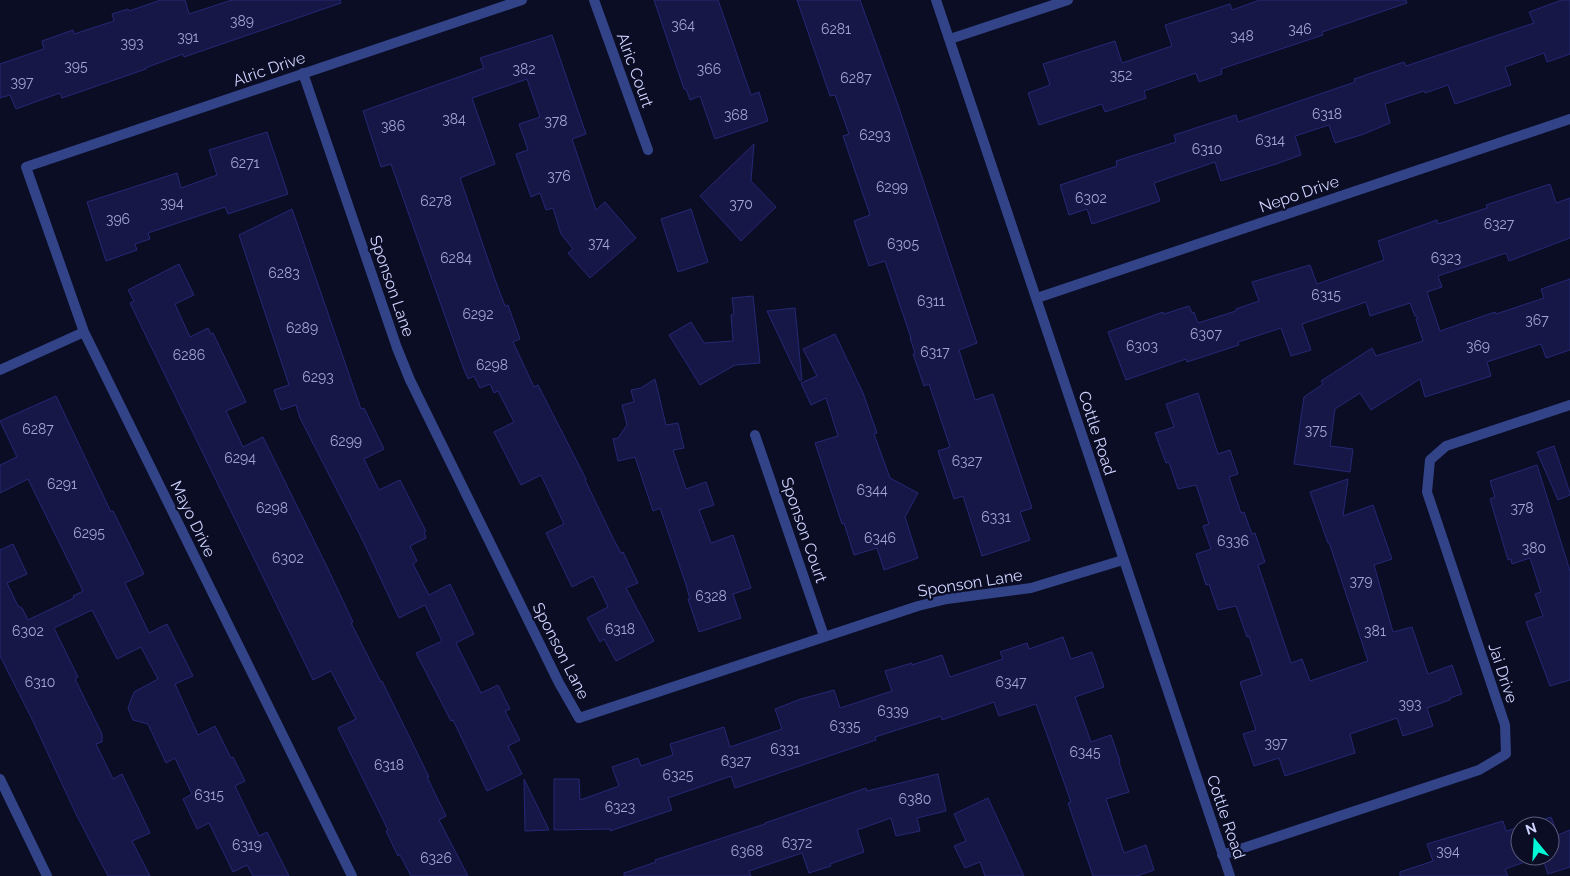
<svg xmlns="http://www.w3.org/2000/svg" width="1570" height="876" viewBox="0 0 1570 876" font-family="Raleway,sans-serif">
	<rect width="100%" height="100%" fill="#0b0d24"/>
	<!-- building -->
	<path fill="#161747" stroke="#252875" d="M161,0H185L189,14L232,0H340L341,3L184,57L183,54L145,68L146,69L62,98L60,93L16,109L10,95L0,98V64L44,49L42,41L73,30L74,34L114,21L112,14L128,9L129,11Z
		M654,0H718L751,95L759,92L768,121L715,139L700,96L690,100L686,89H684Z
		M797,0H860L897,102L977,343L959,350L975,400L993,394L1032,508L1020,512L1030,540L982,556L963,496L954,499L938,451L950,447L929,384L924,386L913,354L915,353L910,338H911L885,261L869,266L854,221L870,215L843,136L849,134L835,95L830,96Z
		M1260,0H1406L1407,3L1322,32L1323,35L1221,69L1222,74L1199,82L1196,73L1144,91L1146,98L1105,112L1102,104L1039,125L1028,93L1050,85L1043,64L1115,41L1122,63L1172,46L1165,25L1230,4L1232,10Z
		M1562,0H1570V54L1547,62L1544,53L1505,67L1511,85L1455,104L1448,85L1425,93L1424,91L1385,104L1390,123L1364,134L1335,143L1329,125L1295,136L1301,155L1276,164L1221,181L1215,162L1154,183L1160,201L1092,224L1087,209L1069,215L1060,185L1117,166L1116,161L1176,142L1174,135L1236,115L1238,122L1355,82L1354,79L1404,62L1406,66L1534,23L1529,12Z
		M552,35L586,134L572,139L596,210L605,202L636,238L590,278L568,253L573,249L561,234L553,208L546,210L540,193L531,197L516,154L528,150L519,124L540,117L527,79L472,98L495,164L460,178L494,277L505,306L508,305L520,339L513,342L534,387L538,385L586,479L585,480L614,540L621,553L623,552L638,583L626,588L654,641L616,661L604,639L600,642L587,618L608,607L593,576L572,587L546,533L564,524L541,475L521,485L494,432L514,422L498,391L494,393L490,384L480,388L474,376L468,379L463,367L391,164L381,167L363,111L484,68L480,58Z
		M267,132L288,194L228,214L225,207L148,233L150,239L135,244L137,250L106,261L87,202L177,173L181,188L217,175L209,150Z
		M754,144L751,181L776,207L741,241L700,196Z
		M1550,184L1556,203L1570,198V238L1509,261L1506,253L1438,276L1442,287L1427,292L1440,331L1495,312L1496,314L1544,298L1541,289L1570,279V350L1546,358L1541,344L1487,362L1491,376L1425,397L1420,379L1371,410L1360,393L1335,409L1330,446L1353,449L1350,472L1294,464L1304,397L1323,384L1321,381L1372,348L1376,356L1423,341L1416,319L1418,318L1417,316H1415L1410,303L1370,316L1366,302L1302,324L1311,350L1291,356L1281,328L1238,342L1239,345L1187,362L1186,359L1126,380L1108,332L1163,312L1164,314L1189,306L1192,313L1194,312L1198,323L1236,311V309L1259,301L1252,282L1310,265L1317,284L1384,260L1378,241L1437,220L1438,224L1487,208L1486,205Z
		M292,209L361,409L364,408L384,449L364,459L379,490L400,480L426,531L424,532L426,538L410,546L417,561L413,564L429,595L450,584L474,634L456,643L481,693L498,685L510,709L505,711L520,740L508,746L522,774L487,791L453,720L451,721L416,653L442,641L425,605L399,618L363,541L300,418L296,405L281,410L274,390L289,385L239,235Z
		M691,209L708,262L678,272L661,219Z
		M179,264L194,295L175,304L190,337L208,328L211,334L213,333L246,402L226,411L243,447L263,437L328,569L353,622L351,623L381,682L382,681L429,777H427L446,816L439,820L468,876H411L400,855L398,856L386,831L388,830L338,728L356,719L331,671L313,680L130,303L134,301L128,290Z
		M753,296L760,363L735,365L700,385L669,335L691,322L704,343L733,341L731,315L734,314L732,298Z
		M795,308L802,380L800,381L767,311Z
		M835,334L863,393L877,433L874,434L890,478L918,493L905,517L918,558L884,570L877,548L854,555L844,523L842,524L815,443L838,436L826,398L811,405L801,383L817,376L803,349Z
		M655,379L666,425L678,423L684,448L673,450L686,489L706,482L714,505L699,510L711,543L733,535L751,588L733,594L741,618L699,632L688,599H690L686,585L660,508L653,511L635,457L618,461L613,439L618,438L627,425L622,405L634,402L631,390L641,388Z
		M1198,393L1218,454L1230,450L1238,474L1229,477L1241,513L1244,512L1252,534L1255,533L1265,562L1258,565L1291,663L1302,659L1310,681L1368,661L1329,542L1328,543L1310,492L1348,479L1343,516L1373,505L1392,559L1374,565L1393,632L1412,627L1428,674L1452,665L1462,694L1450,698V700L1427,708L1433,726L1403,736L1397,718L1350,734L1355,753L1285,776L1279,758L1254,766L1243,734L1256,730L1240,682L1262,675L1249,636L1247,637L1236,606L1218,610L1209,584L1206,585L1196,554L1211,549L1203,526L1209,524L1196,485L1178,489L1169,462L1166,463L1155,433L1174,427L1166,404Z
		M56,396L111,512L113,511L144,574L125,583L149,633L167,624L193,676L175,684L198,735L215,726L231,758L233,757L245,781L235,786L259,836L267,832L289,876H253L247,865L233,872L209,823L197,829L183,799L192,794L175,758L166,763L148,724L133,720L128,708L134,692L158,679L141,647L117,659L92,610L54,628L78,677L75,679L102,734V742L96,744L113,779L122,774L150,833L132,841L150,876H108L76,814L31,717L0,656V550L13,544L27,574L7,583L18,606L22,608L28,620L74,598L73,596L83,591L28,479L0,493V465L17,457L0,421Z
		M1554,446L1570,493V495L1558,500L1537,452Z
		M1537,465L1570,571V680L1550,686L1526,622L1543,616L1535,594L1541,592L1530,558L1512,564L1511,559L1508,560L1490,499L1495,497L1490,481Z
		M1063,637L1071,659L1092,652L1104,687L1075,697L1091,742L1111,735L1120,761L1119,762L1129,792L1106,799L1124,853L1146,845L1154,870L1137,876H1093L1068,803L1071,802L1036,704L999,716L994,702L942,720L941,716L875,737L876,740L735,788L731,776L668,798L672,810L610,831V829L554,830V779H579L580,800L619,786L612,767L638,758L641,766L673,755L670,744L724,727L730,747L782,729L775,709L801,699L834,690L840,708L892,691L885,671L912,663V665L942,655L950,677L1003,659L1000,652L1027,643L1029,649Z
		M938,774L946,811L917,818L920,831L896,836L891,818L857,830L864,852L830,864L831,866L809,873L802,853L749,871L751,876H624V873L656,862L655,860L765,824V823L866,788L867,791Z
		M524,779L549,830L525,831Z
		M988,798L1024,876H985L980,862L965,868L954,846L966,841L954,814Z
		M1551,817L1558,835L1570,830V867L1548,874L1542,856L1505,869L1508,876H1400V872L1433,861L1427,844L1503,821L1506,831L1520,827V856H1550V826H1522Z"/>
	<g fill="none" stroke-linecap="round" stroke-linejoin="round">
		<!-- minor -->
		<path stroke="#324388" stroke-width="10" d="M594,0L648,150
			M950,39L1068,0
			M303,73L397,348L410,380L559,683L579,718L918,606L947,599L1031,588L1123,560
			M1037,298L1570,119
			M0,370L84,332
			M755,435L824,636
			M0,779L47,876
			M1222,855L1479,770L1506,754L1505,725L1427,492L1430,460L1446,446L1570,405
			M352,876L84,332L26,167L522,0"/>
		<!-- tertiary -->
		<path stroke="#324388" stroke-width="10" d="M936,0L1230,876"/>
	</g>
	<g text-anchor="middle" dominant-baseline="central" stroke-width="4.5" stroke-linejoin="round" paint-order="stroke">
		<!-- number labels -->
		<g font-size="14" fill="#a0a5d1">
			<text x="242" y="21">389</text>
			<text x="683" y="25">364</text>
			<text x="836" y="29">6281</text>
			<text x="1300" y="29">346</text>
			<text x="1242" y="36">348</text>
			<text x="188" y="37">391</text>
			<text x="132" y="43">393</text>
			<text x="76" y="66">395</text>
			<text x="524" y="69">382</text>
			<text x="709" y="69">366</text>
			<text x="1121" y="75">352</text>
			<text x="856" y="78">6287</text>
			<text x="22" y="82">397</text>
			<text x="1327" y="114">6318</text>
			<text x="736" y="115">368</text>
			<text x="454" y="119">384</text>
			<text x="556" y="121">378</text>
			<text x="393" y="126">386</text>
			<text x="875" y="135">6293</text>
			<text x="1270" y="140">6314</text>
			<text x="1207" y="149">6310</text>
			<text x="245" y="163">6271</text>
			<text x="559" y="176">376</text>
			<text x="892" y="187">6299</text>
			<text x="1091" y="198">6302</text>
			<text x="436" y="201">6278</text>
			<text x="172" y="203">394</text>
			<text x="741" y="204">370</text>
			<text x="118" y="219">396</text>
			<text x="1499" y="224">6327</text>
			<text x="599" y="243">374</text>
			<text x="903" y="244">6305</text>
			<text x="456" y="258">6284</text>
			<text x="1446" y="258">6323</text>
			<text x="284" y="273">6283</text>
			<text x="1326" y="295">6315</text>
			<text x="931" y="301">6311</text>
			<text x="478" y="314">6292</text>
			<text x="1537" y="320">367</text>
			<text x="302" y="328">6289</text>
			<text x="1206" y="334">6307</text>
			<text x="1142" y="346">6303</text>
			<text x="1478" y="346">369</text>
			<text x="935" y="352">6317</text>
			<text x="189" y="355">6286</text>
			<text x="492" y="365">6298</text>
			<text x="318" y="377">6293</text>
			<text x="38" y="429">6287</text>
			<text x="1316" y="430">375</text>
			<text x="346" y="441">6299</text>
			<text x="240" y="458">6294</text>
			<text x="967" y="461">6327</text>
			<text x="62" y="484">6291</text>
			<text x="872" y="490">6344</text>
			<text x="272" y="508">6298</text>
			<text x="1522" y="508">378</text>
			<text x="996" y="517">6331</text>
			<text x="89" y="533">6295</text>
			<text x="880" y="538">6346</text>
			<text x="1233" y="541">6336</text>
			<text x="1534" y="548">380</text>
			<text x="288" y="558">6302</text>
			<text x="1361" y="581">379</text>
			<text x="711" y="596">6328</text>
			<text x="620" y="629">6318</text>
			<text x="28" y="631">6302</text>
			<text x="1375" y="631">381</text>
			<text x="40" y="682">6310</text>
			<text x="1011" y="682">6347</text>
			<text x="1410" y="704">393</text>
			<text x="893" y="711">6339</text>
			<text x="845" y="726">6335</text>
			<text x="1276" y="743">397</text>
			<text x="785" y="749">6331</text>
			<text x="1085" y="752">6345</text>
			<text x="736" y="761">6327</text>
			<text x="389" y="765">6318</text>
			<text x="678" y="775">6325</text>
			<text x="209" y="795">6315</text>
			<text x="915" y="799">6380</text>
			<text x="620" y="807">6323</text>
			<text x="797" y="843">6372</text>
			<text x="247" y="845">6319</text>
			<text x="747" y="851">6368</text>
			<text x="1448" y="851">394</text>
			<text x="436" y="858">6326</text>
		</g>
		<!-- street labels -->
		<g font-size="16" fill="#ced4ff" stroke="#0b0d24">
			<text transform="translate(269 69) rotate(-19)">Alric Drive</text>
			<text transform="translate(635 70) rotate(70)">Alric Court</text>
			<text transform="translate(1299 194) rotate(-19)">Nepo Drive</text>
			<text transform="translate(392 286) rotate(71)">Sponson Lane</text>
			<text transform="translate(1097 433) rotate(72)">Cottle Road</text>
			<text transform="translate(193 519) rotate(64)">Mayo Drive</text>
			<text transform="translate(804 530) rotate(71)">Sponson Court</text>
			<text transform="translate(970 583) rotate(-9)">Sponson Lane</text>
			<text transform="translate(561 651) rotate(63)">Sponson Lane</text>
			<text transform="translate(1503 673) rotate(72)">Jai Drive</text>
			<text transform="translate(1226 817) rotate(71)">Cottle Road</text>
		</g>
	</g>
	<!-- north arrow -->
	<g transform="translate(1535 841) rotate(342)"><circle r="24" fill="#0b0d24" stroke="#595d7c"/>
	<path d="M0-4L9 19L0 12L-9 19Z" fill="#00f9d7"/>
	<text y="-8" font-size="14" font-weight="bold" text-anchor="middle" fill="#ced4ff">N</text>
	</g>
</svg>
